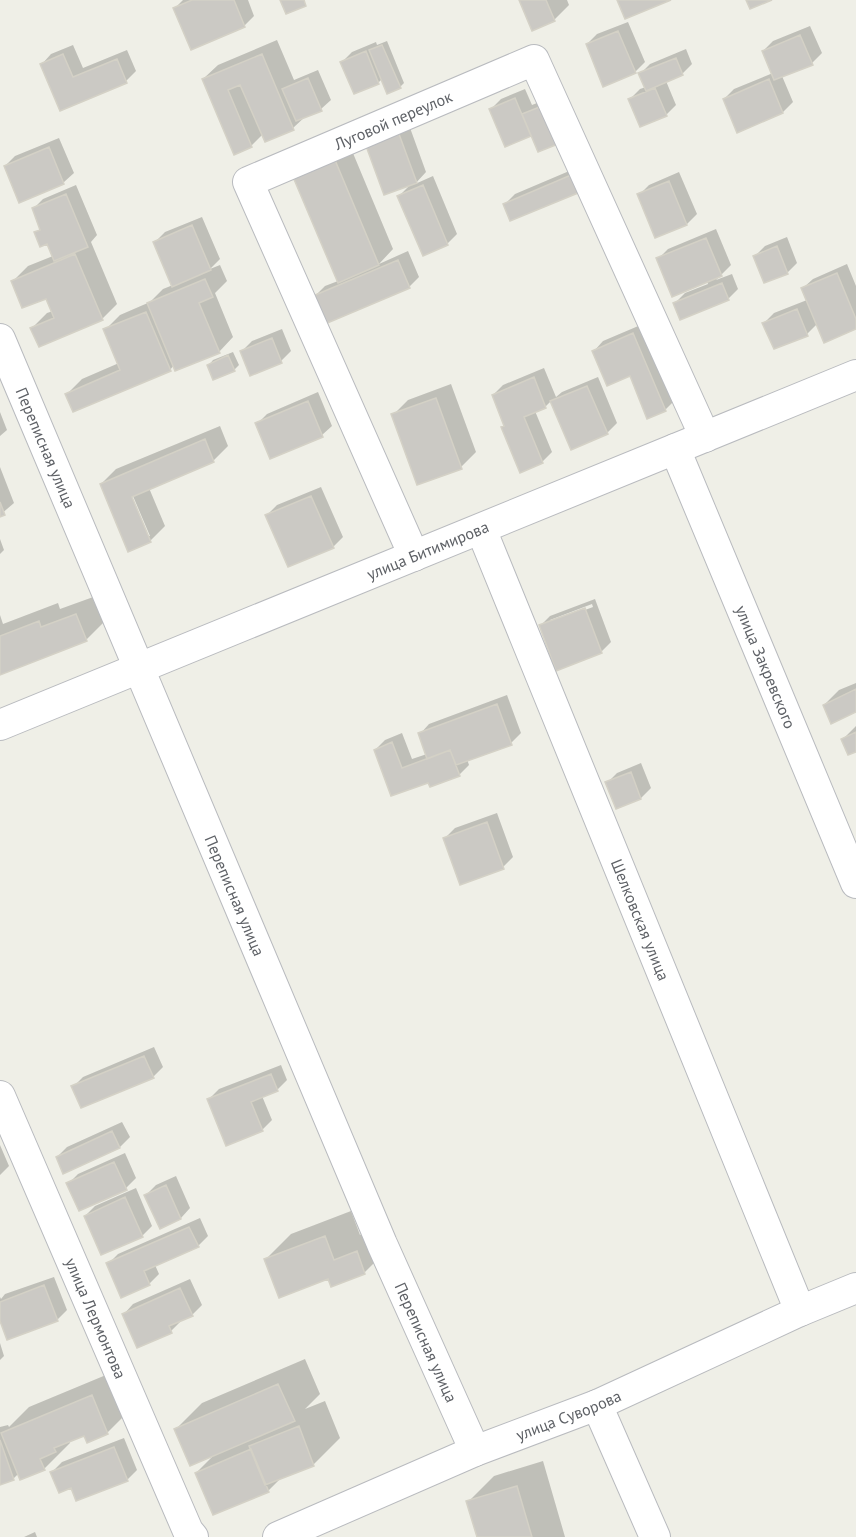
<svg xmlns="http://www.w3.org/2000/svg" width="856" height="1537" viewBox="0 0 856 1537" font-family="'PT Sans',sans-serif">
	<rect width="100%" height="100%" fill="#efefe7"/>
	<!-- shadow -->
	<path fill="#0003" fill-rule="evenodd" d="M183,0H248L254,16L244,26L175,8Z
		M521,0H567L569,5L554,20Z
		M628,22L645,62L635,72L587,44L597,34Z
		M810,26L822,53L812,63L782,76L793,102L783,112L737,131L724,99L734,89L773,73L763,51L773,41Z
		M277,40L294,80L318,70L331,100L321,109L307,115L293,128L265,140L263,134L251,146L203,79L218,65Z
		M387,41L404,83L400,87L382,79L378,83L342,62L352,52L376,42L377,45Z
		M73,45L83,68L127,50L136,71L126,81L60,109L42,64L51,54Z
		M686,49L692,64L682,74L666,81L676,105L666,115L630,99L640,89L646,87L640,74L650,64Z
		M525,89L532,105L552,97L532,134L506,145L491,109L501,99Z
		M409,125L426,172L415,184L433,176L457,234L447,244L399,196L411,184L368,147Z
		M59,138L74,173L64,182L20,201L5,166L15,156Z
		M350,146L393,249L379,264L408,251L419,277L409,287L315,296L325,286L338,281L295,177Z
		M581,166L587,182L505,204L515,194Z
		M679,172L697,214L687,224L639,195L649,185Z
		M76,185L97,235L91,242L117,304L102,319L32,328L47,313L53,311L47,297L13,281L28,266L53,256L48,242L36,233L41,227L33,209L43,199Z
		M202,217L220,259L210,269L220,265L227,281L215,293L233,337L219,352L174,365L170,370L67,394L82,379L119,363L105,330L120,315L150,302L163,289L173,285L155,242L165,232Z
		M716,229L731,265L716,280L732,274L738,289L728,299L675,303L685,293L708,284L707,281L658,259L668,249Z
		M787,237L797,263L787,273L755,256L765,246Z
		M847,264L856,286V328L817,324L807,334L764,323L774,313L807,300L803,288L813,279Z
		M643,324L675,400L665,410L631,374L594,351L603,341Z
		M282,329L291,351L281,361L242,351L252,341Z
		M233,352L239,365L234,370L209,365L213,360Z
		M544,368L556,397L562,392L598,377L617,423L607,433L551,401L546,406L535,411L552,452L542,462L493,395L503,385Z
		M451,384L476,452L461,467L393,415L408,400Z
		M318,392L332,426L322,435L257,424L267,414Z
		M0,412L7,430L0,436Z
		M220,426L228,446L213,461L149,488L165,526L150,541L101,484L116,469ZM130,489L150,536H147L128,491Z
		M0,467L14,503L0,515Z
		M321,487L343,537L333,547L267,515L277,505Z
		M0,539L4,550L0,554Z
		M96,596L105,621L86,640L0,674V615L3,624L58,603L60,609Z
		M595,599L611,642L601,652L540,626L550,616ZM592,604L593,607L550,623V620Z
		M856,683V711L824,705L839,690Z
		M507,695L521,733L511,743L467,759L469,765L459,775L429,781L392,795L375,750L385,740L402,733L412,759L427,754L420,734L429,724Z
		M856,726V750L843,739Z
		M641,763L651,788L641,798L617,807L607,783L617,773Z
		M497,813L513,857L503,867L445,838L455,828Z
		M154,1047L163,1067L153,1077L73,1087L83,1077Z
		M281,1065L287,1080L277,1090L262,1096L272,1120L262,1130L209,1099L219,1089Z
		M122,1122L130,1137L120,1147L64,1172L57,1157L67,1147Z
		M0,1145L9,1166L0,1175Z
		M125,1153L136,1178L126,1188L68,1184L78,1174Z
		M176,1176L190,1208L181,1218L161,1227L146,1195L156,1185Z
		M136,1188L152,1226L142,1236L102,1253L85,1216L95,1206Z
		M351,1211L360,1235L383,1226L391,1246L365,1272L332,1285L329,1277L265,1260L291,1234Z
		M200,1218L208,1236L198,1246L155,1265L159,1274L149,1284L122,1296L108,1264L118,1254Z
		M54,1277L67,1310L57,1320L0,1317V1297L1,1299L5,1294Z
		M190,1279L202,1305L192,1315L180,1319L181,1321L171,1331L124,1314L133,1304Z
		M0,1343L4,1356L0,1360Z
		M305,1359L320,1394L305,1409L325,1401L340,1438L314,1464L282,1477L268,1491L196,1473L215,1454L176,1429L202,1403Z
		M118,1370L133,1407L107,1433L85,1434L69,1440L70,1443L44,1469L19,1473L13,1479L0,1483V1427L8,1425L9,1427L29,1407Z
		M124,1438L137,1470L127,1480L52,1472L62,1462Z
		M543,1461L565,1537H479L468,1502L494,1476Z
		M35,1532L37,1537H24Z"/>
	<!-- building -->
	<path fill="#cbc9c4" stroke="#d4d1c6" stroke-width="1.5" d="M192,0H234L245,27L191,50L173,8Z
		M280,0H304L306,6L286,14Z
		M519,0H546L555,21L532,31Z
		M617,0H671L625,19Z
		M746,0H772L750,9Z
		M618,31L636,73L603,87L586,44Z
		M800,35L813,65L774,80L762,51Z
		M382,45L401,88L387,94L369,50Z
		M366,51L379,84L354,94L340,62Z
		M63,54L73,77L117,59L127,83L60,111L40,64Z
		M262,54L294,130L265,142L240,85L228,90L252,147L234,155L202,79Z
		M676,58L683,75L646,91L638,73Z
		M308,78L322,111L296,121L282,89Z
		M769,79L783,113L737,133L723,99Z
		M655,88L667,116L640,127L628,99Z
		M515,98L531,136L505,147L489,109Z
		M542,106L558,144L538,152L522,114Z
		M399,134L417,183L384,195L366,146Z
		M49,147L64,184L19,203L4,166Z
		M335,160L379,265L338,283L293,177Z
		M571,175L578,193L510,221L503,204Z
		M669,181L687,225L655,238L637,194Z
		M423,185L448,245L423,256L397,196Z
		M66,194L88,247L54,261L47,244L40,247L34,232L40,230L32,208Z
		M192,225L211,270L172,287L153,242Z
		M706,238L722,276L672,297L656,258Z
		M777,246L788,274L764,283L753,256Z
		M75,254L103,320L39,347L30,328L54,318L46,299L22,308L11,281Z
		M398,260L410,288L325,324L313,296Z
		M837,273L856,319V329L824,343L801,288Z
		M205,279L213,297L199,303L220,353L175,371L147,303Z
		M722,283L729,300L680,320L673,303Z
		M797,309L808,336L774,349L762,323Z
		M146,312L171,371L73,412L65,394L120,370L103,329Z
		M633,333L666,411L647,419L630,376L607,386L592,351Z
		M272,338L282,363L250,376L240,351Z
		M228,355L235,371L213,380L207,365Z
		M534,377L546,408L524,417L543,463L520,473L501,427L504,426L492,395Z
		M587,386L608,434L571,450L550,401Z
		M436,398L462,469L417,485L391,414Z
		M308,401L323,437L270,459L255,423Z
		M205,439L214,462L132,497L151,542L128,552L100,484Z
		M311,496L334,548L288,567L265,515Z
		M0,502L5,515L0,517Z
		M585,608L602,653L556,671L539,625Z
		M76,614L87,641L0,675V636L39,621L41,627Z
		M856,689V712L831,724L823,705Z
		M497,704L512,745L456,765L450,750L427,759L418,733Z
		M856,732V752L848,755L841,739Z
		M392,742L402,768L450,750L460,776L430,787L428,783L391,796L374,750Z
		M631,772L641,799L616,809L605,782Z
		M487,822L504,869L460,885L443,838Z
		M144,1056L154,1078L81,1108L71,1086Z
		M271,1074L278,1091L251,1102L263,1131L226,1146L207,1099Z
		M112,1131L120,1148L63,1174L56,1157Z
		M114,1162L127,1190L79,1211L66,1183Z
		M166,1185L181,1219L160,1229L144,1195Z
		M125,1197L143,1237L101,1255L84,1216Z
		M189,1227L199,1247L144,1271L150,1285L121,1298L106,1263Z
		M325,1236L334,1260L357,1251L365,1274L331,1287L328,1279L279,1298L264,1259Z
		M44,1285L58,1321L7,1340L0,1321V1302Z
		M180,1288L193,1316L169,1326L172,1333L137,1348L122,1314Z
		M278,1384L295,1421L190,1466L174,1429Z
		M92,1395L108,1434L87,1443L84,1436L54,1448L56,1452L40,1459L45,1470L20,1480L1,1433Z
		M299,1426L314,1466L265,1485L249,1446Z
		M0,1440L14,1480L0,1485Z
		M114,1447L128,1481L76,1501L71,1488L59,1493L50,1472Z
		M251,1449L269,1492L213,1515L195,1473Z
		M517,1486L532,1537H477L466,1501Z"/>
	<g fill="none" stroke-linecap="round" stroke-linejoin="round">
		<!-- minor casing -->
		<g stroke="#b9bbbf" stroke-width="32">
			<g id="minor">
				<path id="s1" d="M0,339L382,1244L475,1451"/>
				<path id="s2" d="M675,449L856,883"/>
				<path id="s3" d="M481,529L800,1311"/>
				<path id="s4" d="M414,556L248,182L534,60L705,437"/>
				<path id="s5" d="M0,725L856,375"/>
				<path id="s6" d="M0,1096L188,1531L193,1537"/>
				<path d="M597,1405L655,1537"/>
				<path id="s7" d="M278,1537L475,1451L597,1405L800,1311L856,1288"/>
			</g>
		</g>
		<!-- minor -->
		<use href="#minor" stroke="#fff" stroke-width="30"/>
	</g>
	<g text-anchor="middle" dominant-baseline="central" stroke-width="6" stroke-linejoin="round" paint-order="stroke">
		<!-- street labels -->
		<g font-size="16" fill="#5e6166" stroke="#fff">
			<text stroke="none"><textPath href="#s4" startOffset="567">Луговой переулок</textPath></text>
			<text stroke="none"><textPath href="#s1" startOffset="118">Переписная улица</textPath></text>
			<text stroke="none"><textPath href="#s5" startOffset="462">улица Битимирова</textPath></text>
			<text stroke="none"><textPath href="#s2" startOffset="236">улица Закревского</textPath></text>
			<text stroke="none"><textPath href="#s1" startOffset="604">Переписная улица</textPath></text>
			<text stroke="none"><textPath href="#s3" startOffset="422">Шелковская улица</textPath></text>
			<text stroke="none"><textPath href="#s6" startOffset="242">улица Лермонтова</textPath></text>
			<text stroke="none"><textPath href="#s1" startOffset="1090">Переписная улица</textPath></text>
			<text stroke="none"><textPath href="#s7" startOffset="315">улица Суворова</textPath></text>
		</g>
	</g>
</svg>
